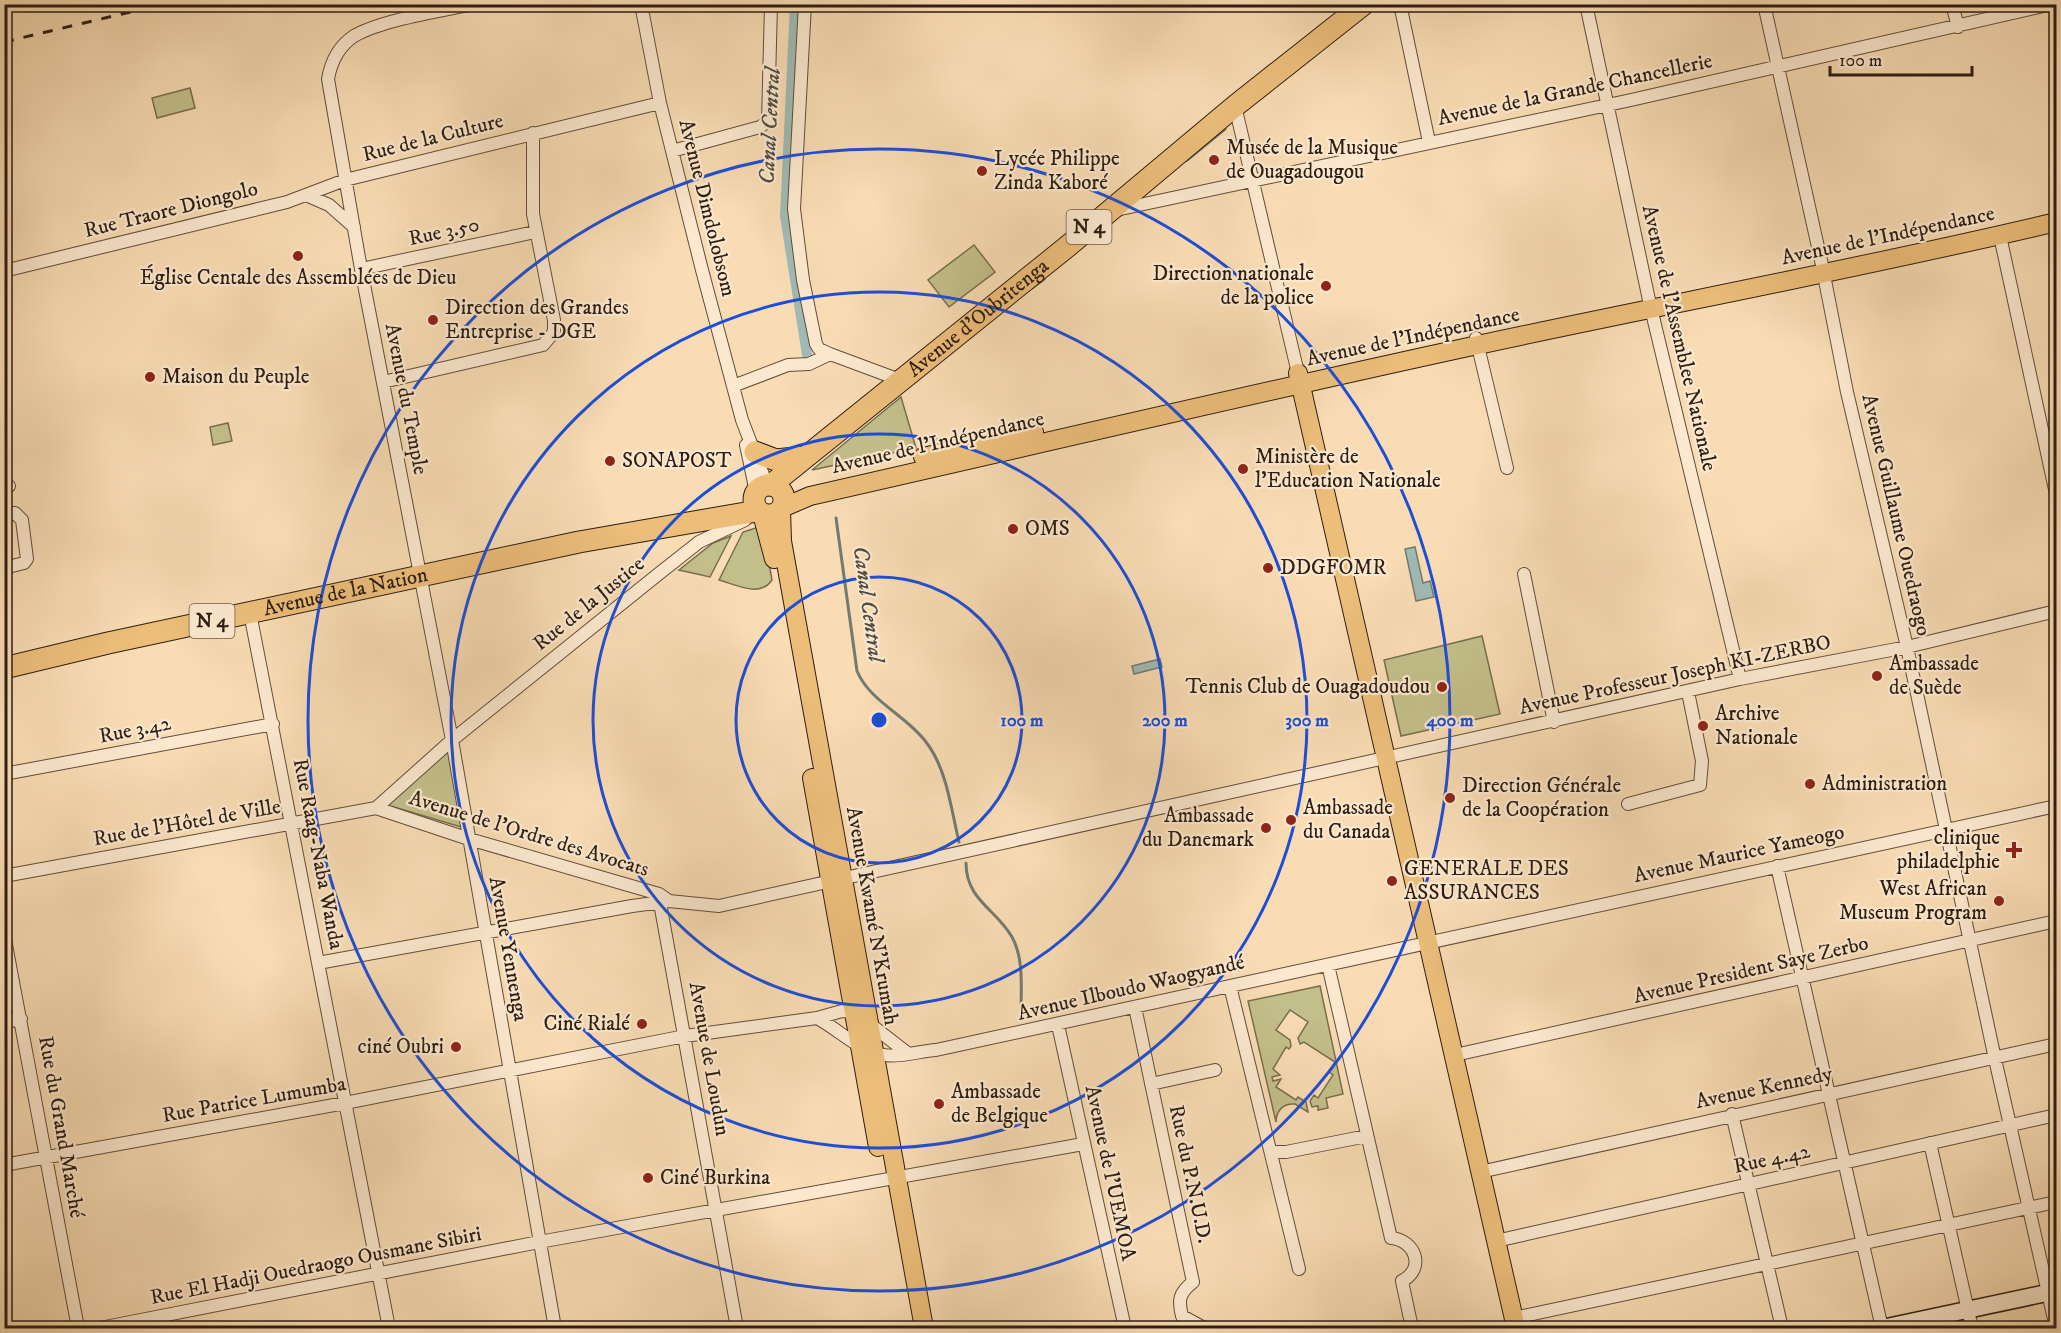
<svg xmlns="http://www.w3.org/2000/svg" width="2061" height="1333" viewBox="0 0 2061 1333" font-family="'IM FELL DW Pica',serif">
	<rect width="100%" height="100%" fill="#f9dcb4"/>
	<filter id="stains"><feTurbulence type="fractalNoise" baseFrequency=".00333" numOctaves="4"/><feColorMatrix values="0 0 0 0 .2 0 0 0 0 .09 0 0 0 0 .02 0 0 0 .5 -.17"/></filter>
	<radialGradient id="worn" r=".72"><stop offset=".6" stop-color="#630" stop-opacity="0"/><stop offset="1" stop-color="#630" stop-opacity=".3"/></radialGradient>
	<!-- green -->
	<path fill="#c3bf8a" stroke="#786e4e" stroke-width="1.5" d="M190,88L195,108L157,118L152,98Z
		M974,245L995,272L949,307L928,280Z
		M901,397L916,448L812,470Z
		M228,423L232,441L213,445L210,427Z
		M759,527L765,540L772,580C760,598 737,585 719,580L743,532Z
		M731,536L710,577L679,570L713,543Z
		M1482,636L1500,714L1401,736L1384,660Z
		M450,749L461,827L387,805Z
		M1320,986L1343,1094L1326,1098L1328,1108L1318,1110V1106L1312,1107L1310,1101L1314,1095L1318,1098L1333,1075L1329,1072L1335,1062L1304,1042L1300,1044L1298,1038L1308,1022L1290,1010L1276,1030L1290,1040L1291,1046L1289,1049L1286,1047L1273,1069L1280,1075L1272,1077L1273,1081L1281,1079L1276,1087L1296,1100L1298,1097L1306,1102L1308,1112L1295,1104C1284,1103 1276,1110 1276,1122L1248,1001Z"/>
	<!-- water -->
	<path fill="#9fbab4" stroke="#717b73" stroke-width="1.5" d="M1415,547L1423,583L1430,581L1434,597L1416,601L1405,549Z
		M1160,659L1162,667L1134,674L1132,666Z"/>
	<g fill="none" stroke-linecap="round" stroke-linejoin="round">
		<!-- stream -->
		<path stroke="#717b73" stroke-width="3" d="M1187,160L1225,129
			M1032,288L1044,279
			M836,518L857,671C870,702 906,715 926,742C947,769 951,809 959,842
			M966,863C966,900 996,909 1012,937C1024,959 1021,987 1021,1011
			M1865,1328L1876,1326"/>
		<!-- canal -->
		<path stroke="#9fbab4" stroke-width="10" d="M795,4L785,216L807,355"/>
		<!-- street casing -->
		<g stroke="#604d3a" stroke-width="14">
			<path id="street" d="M473,4C441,11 381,20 354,36C339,46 331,62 328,79L361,269L452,740L555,1328
				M641,4L660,103L702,270L742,420L767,485
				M805,4L794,209L803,280L816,344L819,349L830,354
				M1400,4L1429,142
				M1586,4L1649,300L1740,679
				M1764,4L1822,265L1847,392L1907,647L1995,1059L2056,1328
				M1952,4L1958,27
				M642,7L654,4
				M1235,106L1298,373
				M672,151L760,127L768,121L771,4
				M306,195L329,205L354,227
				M1116,210L1631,100L2052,4
				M2000,236L2056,494
				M361,269L535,232
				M4,271L287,202L345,180L660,103
				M1476,338L1507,468
				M383,382L543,345L554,332V320L533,214V133
				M733,386L788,365L809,364L830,354L900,380
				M746,445L756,492
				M4,487L9,486
				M4,515L15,513L22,520L27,559L24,563L4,568
				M1524,574L1554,722
				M250,613L389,1328
				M4,774L273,724
				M1628,804L1700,785L1702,761L1688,692
				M376,808L452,740L661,572L699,542L745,520
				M1777,866L1882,1328
				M4,876L376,808L469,839L659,894L669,901
				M660,903L737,1328
				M4,934L78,1328
				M318,963L632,906L669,901L719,906L1740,679L1907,647L2056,611
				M1328,965L1391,1238C1415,1240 1426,1268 1402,1281L1412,1328
				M1230,986L1299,1269
				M1135,1007L1193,1282C1179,1293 1178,1300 1182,1316L1204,1328
				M817,1018C838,1029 860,1052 884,1055C898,1058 920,1051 936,1050L2056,806
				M4,1022L21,1019
				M1058,1025L1125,1328
				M1455,1055L2056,921
				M1151,1084L1215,1070
				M1732,1114L1782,1328
				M1930,1143L1972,1328
				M1272,1152H1286L1367,1136
				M4,1165L345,1103L685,1036L817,1018L842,1011L852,1012L861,1017L906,1052
				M1480,1172L2056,1044
				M1496,1241L2056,1115
				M1514,1318L2056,1202
				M100,1328L539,1242L1083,1144"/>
		</g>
		<!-- secondary casing -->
		<g stroke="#2d1d12" stroke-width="19">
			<path id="secondary" d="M1882,1328L2056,1291"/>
		</g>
		<!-- primary casing -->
		<g stroke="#2d1d12" stroke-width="20">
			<path id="primary" d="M1298,373L1516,1328
				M923,457L1034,432
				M782,508L810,496C1031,446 1251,394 1473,346C1667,304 1863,268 2056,222
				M781,510L782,541L924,1328
				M762,514L774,559
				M812,778L878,1147"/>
		</g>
		<!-- highway casing -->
		<g stroke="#2d1d12" stroke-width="23">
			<g id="highway">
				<path d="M755,452L776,460L804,457"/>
				<circle cx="769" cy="500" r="15"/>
				<path id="s1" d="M771,485L1068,246L1235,106L1364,4"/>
				<path id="s2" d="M4,668L108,643L579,542L757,511"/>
			</g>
		</g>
		<!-- street -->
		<use href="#street" stroke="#fbe8ce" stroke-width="12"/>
		<!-- secondary -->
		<use href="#secondary" stroke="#fbe8ce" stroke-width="16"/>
		<!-- primary -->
		<use href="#primary" stroke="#ecbe7a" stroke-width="18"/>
		<!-- highway -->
		<use href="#highway" stroke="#ecbe7a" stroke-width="21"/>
		<!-- rail -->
		<path stroke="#2d1d12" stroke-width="3" stroke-dasharray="10 10" stroke-linecap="butt" d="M4,42L164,4"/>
	</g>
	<!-- distance rings -->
	<g fill="none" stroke="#1d4ed8" stroke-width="3">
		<circle cx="879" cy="720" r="143"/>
		<circle cx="879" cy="720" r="286"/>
		<circle cx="879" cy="720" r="428"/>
		<circle cx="879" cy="720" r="571"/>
	</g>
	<!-- markers -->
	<g fill="#8f2418" stroke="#fbe8ce" stroke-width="2">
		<circle cx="1214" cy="160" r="6"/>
		<circle cx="982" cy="171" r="6"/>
		<circle cx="298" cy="256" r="6"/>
		<circle cx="1326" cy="286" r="6"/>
		<circle cx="433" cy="320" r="6"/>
		<circle cx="150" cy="377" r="6"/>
		<circle cx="610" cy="461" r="6"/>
		<circle cx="1243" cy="469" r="6"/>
		<circle cx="1013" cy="529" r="6"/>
		<circle cx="1268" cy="568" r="6"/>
		<circle cx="1877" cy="676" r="6"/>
		<circle cx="1442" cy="687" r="6"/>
		<circle cx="1703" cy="726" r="6"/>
		<circle cx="1810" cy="784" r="6"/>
		<circle cx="1450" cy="798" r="6"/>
		<circle cx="1291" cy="820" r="6"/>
		<circle cx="1266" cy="828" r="6"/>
		<path d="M2011 841h6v6h6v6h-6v6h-6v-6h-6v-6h6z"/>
		<circle cx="1392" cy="881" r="6"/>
		<circle cx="1999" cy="901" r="6"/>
		<circle cx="642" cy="1024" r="6"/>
		<circle cx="456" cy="1047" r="6"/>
		<circle cx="939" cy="1104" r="6"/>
		<circle cx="648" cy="1178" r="6"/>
	</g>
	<g text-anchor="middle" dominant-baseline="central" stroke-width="4.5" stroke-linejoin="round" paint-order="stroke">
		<!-- shield labels -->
		<g fill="#fbe8ce" stroke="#6b5a4a" stroke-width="1.5">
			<rect x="1066.5" y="210" width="45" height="34" rx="4.5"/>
			<rect x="189.5" y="604" width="45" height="34" rx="4.5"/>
		</g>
		<g font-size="20" font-weight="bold" fill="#2d1d12">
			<text x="1089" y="227">N 4</text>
			<text x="212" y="621">N 4</text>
		</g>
		<!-- street labels -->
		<g font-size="21" fill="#2d1d12" stroke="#fbe8ce">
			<text transform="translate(1575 90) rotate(-12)">Avenue de la Grande Chancellerie</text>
			<text transform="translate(433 138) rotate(-14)">Rue de la Culture</text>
			<text transform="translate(707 208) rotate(76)">Avenue Dimdolobsom</text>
			<text transform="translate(171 210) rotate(-14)">Rue Traore Diongolo</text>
			<text transform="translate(444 232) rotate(-12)">Rue 3.50</text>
			<text transform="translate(1888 236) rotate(-12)">Avenue de l'Indépendance</text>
			<text stroke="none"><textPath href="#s1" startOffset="266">Avenue d'Oubritenga</textPath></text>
			<text transform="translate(1413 337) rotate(-12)">Avenue de l'Indépendance</text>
			<text transform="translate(1679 338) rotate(77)">Avenue de l'Assemblee Nationale</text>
			<text transform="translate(406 399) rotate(79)">Avenue du Temple</text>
			<text transform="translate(938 443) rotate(-13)">Avenue de l'Indépendance</text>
			<text transform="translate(1896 515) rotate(77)">Avenue Guillaume Ouedraogo</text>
			<text stroke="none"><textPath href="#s2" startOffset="350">Avenue de la Nation</textPath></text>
			<text transform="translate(589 604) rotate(-39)">Rue de la Justice</text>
			<text transform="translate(1675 675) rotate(-12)">Avenue Professeur Joseph KI-ZERBO</text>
			<text transform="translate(135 730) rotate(-11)">Rue 3.42</text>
			<text transform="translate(187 823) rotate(-10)">Rue de l'Hôtel de Ville</text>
			<text transform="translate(529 834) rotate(17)">Avenue de l'Ordre des Avocats</text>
			<text transform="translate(318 854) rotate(79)">Rue Raag-Naba Wanda</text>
			<text transform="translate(1739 854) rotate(-12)">Avenue Maurice Yameogo</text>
			<text transform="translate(872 916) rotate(80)">Avenue Kwamé N'Krumah</text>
			<text transform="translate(508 949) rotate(80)">Avenue Yennenga</text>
			<text transform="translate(1751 970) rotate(-13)">Avenue President Saye Zerbo</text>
			<text transform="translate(1131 988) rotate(-13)">Avenue Ilboudo Waogyandé</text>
			<text transform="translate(709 1059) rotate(80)">Avenue de Loudun</text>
			<text transform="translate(1764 1088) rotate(-12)">Avenue Kennedy</text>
			<text transform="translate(254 1100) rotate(-10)">Rue Patrice Lumumba</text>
			<text transform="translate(61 1127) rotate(80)">Rue du Grand Marché</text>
			<text transform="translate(1772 1159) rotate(-12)">Rue 4.42</text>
			<text transform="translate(1110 1173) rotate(78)">Avenue de l'UEMOA</text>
			<text transform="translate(1190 1174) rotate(78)">Rue du P.N.U.D.</text>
			<text transform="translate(316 1266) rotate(-11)">Rue El Hadji Ouedraogo Ousmane Sibiri</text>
		</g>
		<!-- poi labels -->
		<g font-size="21" fill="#2d1d12" stroke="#fbe8ce" text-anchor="start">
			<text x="1226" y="148">Musée de la Musique<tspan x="1226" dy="24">de Ouagadougou</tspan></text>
			<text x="994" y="159">Lycée Philippe<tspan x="994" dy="24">Zinda Kaboré</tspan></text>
			<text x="1314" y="274" text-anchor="end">Direction nationale<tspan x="1314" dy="24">de la police</tspan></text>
			<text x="298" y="278" text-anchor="middle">Église Centale des Assemblées de Dieu</text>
			<text x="445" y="308">Direction des Grandes<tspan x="445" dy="24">Entreprise - DGE</tspan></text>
			<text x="162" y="377">Maison du Peuple</text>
			<text x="1255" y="457">Ministère de<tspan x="1255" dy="24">l'Education Nationale</tspan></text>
			<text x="622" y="461">SONAPOST</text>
			<text x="1025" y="529">OMS</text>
			<text x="1280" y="568">DDGFOMR</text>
			<text x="1889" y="664">Ambassade<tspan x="1889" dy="24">de Suède</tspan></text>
			<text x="1430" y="687" text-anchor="end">Tennis Club de Ouagadoudou</text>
			<text x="1715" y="714">Archive<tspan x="1715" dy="24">Nationale</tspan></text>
			<text x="1822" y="784">Administration</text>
			<text x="1462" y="786">Direction Générale<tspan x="1462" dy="24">de la Coopération</tspan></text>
			<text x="1303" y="808">Ambassade<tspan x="1303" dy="24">du Canada</tspan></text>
			<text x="1254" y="816" text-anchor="end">Ambassade<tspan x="1254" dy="24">du Danemark</tspan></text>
			<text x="2000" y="838" text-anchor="end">clinique<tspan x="2000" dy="24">philadelphie</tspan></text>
			<text x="1404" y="869">GENERALE DES<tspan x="1404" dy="24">ASSURANCES</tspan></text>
			<text x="1987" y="889" text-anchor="end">West African<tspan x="1987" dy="24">Museum Program</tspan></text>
			<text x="630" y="1024" text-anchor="end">Ciné Rialé</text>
			<text x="444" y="1047" text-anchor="end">ciné Oubri</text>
			<text x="951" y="1092">Ambassade<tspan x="951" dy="24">de Belgique</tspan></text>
			<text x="660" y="1178">Ciné Burkina</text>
		</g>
		<!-- water labels -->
		<g font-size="22" font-style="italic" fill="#4f4c43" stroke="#fbe8ce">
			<text transform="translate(770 126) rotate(-87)">Canal Central</text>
			<text transform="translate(868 604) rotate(82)">Canal Central</text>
		</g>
	</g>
	<circle cx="879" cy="720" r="9" fill="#1d4ed8" stroke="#fbe8ce" stroke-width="3"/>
	<g font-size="18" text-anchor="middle" font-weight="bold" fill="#1d4ed8" stroke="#fbe8ce" stroke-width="4.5" stroke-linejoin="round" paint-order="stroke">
		<text x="1022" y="726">100 m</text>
		<text x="1165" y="726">200 m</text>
		<text x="1307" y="726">300 m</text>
		<text x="1450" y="726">400 m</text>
	</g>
	<!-- margin -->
	<rect width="2061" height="1333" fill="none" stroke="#f9dcb4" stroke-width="24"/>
	<rect x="6" y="6" width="2049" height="1321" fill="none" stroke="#2d1d12" stroke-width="3"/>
	<rect x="12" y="12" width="2037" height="1309" fill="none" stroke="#2d1d12" stroke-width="1.5"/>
	<!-- scale -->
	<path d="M1830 66v9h142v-9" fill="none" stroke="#2d1d12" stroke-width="3"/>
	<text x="1839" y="66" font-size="18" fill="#2d1d12" stroke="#fbe8ce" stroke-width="4.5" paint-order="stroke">100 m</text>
	<rect width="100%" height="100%" filter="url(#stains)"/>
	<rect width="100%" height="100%" fill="url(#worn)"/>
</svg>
